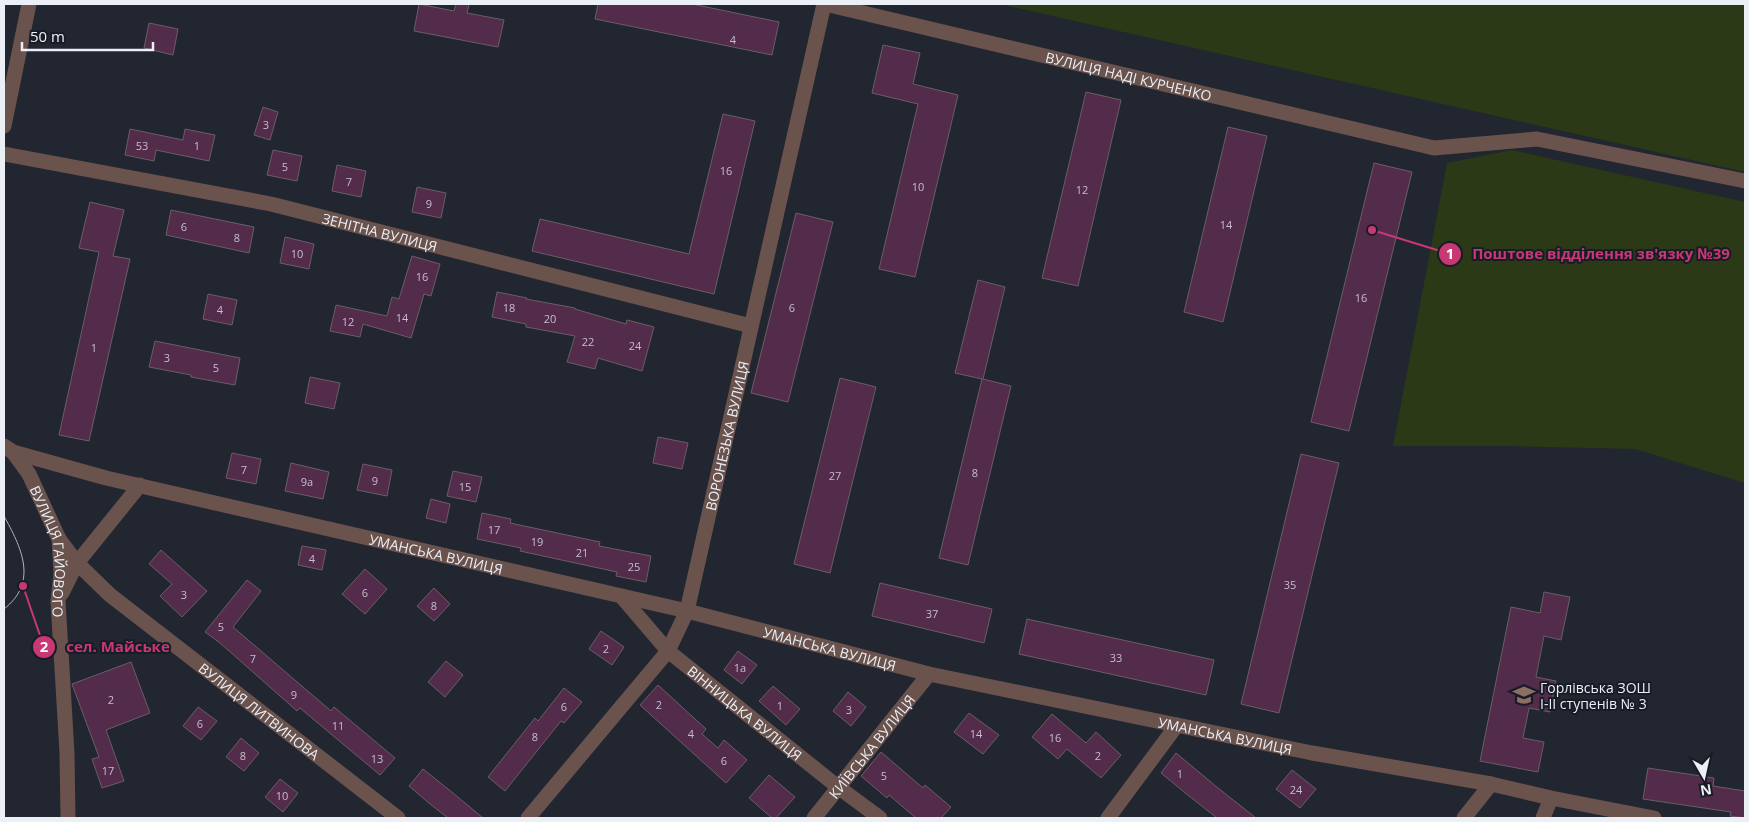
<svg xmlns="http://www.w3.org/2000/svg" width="1749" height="822" viewBox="0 0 1749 822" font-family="'Open Sans',sans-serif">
	<rect width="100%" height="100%" fill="#212630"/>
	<!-- green -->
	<path fill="#2b3916" d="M999,4H1745V172Z
		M1512,150L1745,202V483L1635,449L1508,446H1393L1447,163Z"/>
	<!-- building -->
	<path fill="#532b4b" stroke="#6a5e66" d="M419,4L454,11L456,4H469L467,13L504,20L498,47L414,31Z
		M598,4H692L779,22L772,55L595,19Z
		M149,23L178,29L173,55L144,48Z
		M883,45L920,53L913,84L958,95L915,277L879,269L918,104L872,93Z
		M1086,92L1121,100L1078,286L1042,278Z
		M263,107L278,112L270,140L254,135Z
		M723,114L755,121L714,294L532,251L540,219L689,254Z
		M1228,127L1267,136L1223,322L1184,312Z
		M130,129L183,140L185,129L215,135L209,161L156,150L154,161L125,155Z
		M273,150L302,156L297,181L267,175Z
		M1374,163L1412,172L1349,431L1311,422Z
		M337,165L366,171L361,197L332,191Z
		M417,187L446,193L441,218L412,212Z
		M90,202L124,210L113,256L130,259L89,441L59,435L99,252L79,248Z
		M171,210L254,227L249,253L166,235Z
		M796,213L833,222L788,402L751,393Z
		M285,237L314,244L309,269L280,263Z
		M412,256L440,264L431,296L424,294L411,338L363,324L360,337L330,331L336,305L387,316L392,297L399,299Z
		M978,280L1005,287L983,379L1011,386L968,565L939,558L982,379L955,373Z
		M497,292L527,298L526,299L575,308V309L626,324L627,320L654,327L642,371L598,358L595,369L567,362L575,336L526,327V324L492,317Z
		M208,294L237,300L232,325L203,319Z
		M155,341L240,358L235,385L191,377V375L149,367Z
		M310,377L340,383L334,409L305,403Z
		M840,378L876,387L830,573L794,564Z
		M658,437L688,443L682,469L653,463Z
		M232,453L261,459L256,484L226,478Z
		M1301,454L1339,463L1279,713L1241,704Z
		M291,463L329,472L323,499L285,491Z
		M363,464L392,470L387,496L357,490Z
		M453,471L482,477L476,502L447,496Z
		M431,499L450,504L446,523L426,518Z
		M482,513L511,519L510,523L600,542L599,546L651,556L646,582L616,576L617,572L520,551L521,548L477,539Z
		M302,546L326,550L322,570L298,565Z
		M161,550L207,591L182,617L160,596L172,584L149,564Z
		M365,569L387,589L365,614L342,594Z
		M247,580L261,591L233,627L331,711L334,707L395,758L380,775L300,708L297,711L220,643L205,632Z
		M880,583L992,609L984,643L872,616Z
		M434,588L450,604L434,621L417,606Z
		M1544,592L1570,597L1561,640L1544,636L1536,677L1556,681L1550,712L1529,708L1523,738L1544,742L1538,772L1480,761L1511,607L1540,613Z
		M1027,619L1214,660L1206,695L1019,654Z
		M601,631L624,647L612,665L589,649Z
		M738,651L757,665L742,684L724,670Z
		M446,661L463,675L445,697L428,682Z
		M131,662L150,713L106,730L124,781L102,788L92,759L99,757L72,684Z
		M658,685L706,729L702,734L718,748L724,740L747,760L726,783L640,705Z
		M773,686L800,709L786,725L759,701Z
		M564,688L582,702L564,723L561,721L505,791L488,777L535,718L538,721Z
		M848,692L866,707L851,726L833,711Z
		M198,707L217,721L201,740L183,726Z
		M969,713L999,735L983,754L954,732Z
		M1052,714L1086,743L1096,732L1121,755L1101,778L1067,749L1058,759L1032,737Z
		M241,738L259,753L244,771L226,757Z
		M881,752L923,788L925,785L951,807L941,818H916L889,795L887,798L861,776Z
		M1176,753L1218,788L1256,818H1217L1184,792L1161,773Z
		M1648,768L1714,778L1713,786L1745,791V818L1730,816L1731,812L1643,799Z
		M423,769L453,793L483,818H448L430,804L409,786Z
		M1292,770L1316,789L1300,808L1276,789Z
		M769,775L795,797L776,818H772L749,798Z
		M280,779L298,793L283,812L265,797Z"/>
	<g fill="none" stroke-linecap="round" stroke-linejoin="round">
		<!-- minor -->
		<g stroke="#6a524d" stroke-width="15">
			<path id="s1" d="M825,4L1434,148L1537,139L1745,181"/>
			<path id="s2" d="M4,154L271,204L751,326"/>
			<path id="s3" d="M13,452L29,474L59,539L61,573L58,601L67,753L68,818"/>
			<path id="s4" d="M59,539L77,563L110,595L398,818"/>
			<path d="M62,593L77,563L140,485"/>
			<path id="s5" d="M621,596L668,651L838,787L880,818"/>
			<path id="s6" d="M528,818L668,651L687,611L824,4"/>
			<path id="s7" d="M814,818L929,674"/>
			<path d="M1108,818L1177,725"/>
			<path d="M1464,818L1491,784"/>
			<path d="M1543,818L1551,798"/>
		</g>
		<!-- tertiary -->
		<g stroke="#6a524d" stroke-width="15">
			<path d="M4,126L29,4"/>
			<path id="s8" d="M4,446L13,452L106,478L687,611L929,674L1312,753L1491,784L1551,798L1654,818"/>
		</g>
		<!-- tram -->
		<path stroke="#b0b4bc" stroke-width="1" d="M4,516C21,547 39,582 4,609"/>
	</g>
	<!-- icons -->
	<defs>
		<g id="school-bare" transform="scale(1.725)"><path d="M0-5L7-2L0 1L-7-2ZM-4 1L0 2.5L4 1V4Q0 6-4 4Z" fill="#8d6e63" stroke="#171c26" stroke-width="2.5" paint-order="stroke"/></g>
	</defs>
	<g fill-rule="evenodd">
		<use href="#school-bare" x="1524" y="695"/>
	</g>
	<g text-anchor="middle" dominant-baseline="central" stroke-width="4" stroke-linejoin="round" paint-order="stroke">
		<!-- number labels -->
		<g font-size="11" fill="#c5becb">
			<text x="733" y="39">4</text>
			<text x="266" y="124">3</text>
			<text x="142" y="145">53</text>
			<text x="197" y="145">1</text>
			<text x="285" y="166">5</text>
			<text x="726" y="170">16</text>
			<text x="349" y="181">7</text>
			<text x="918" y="186">10</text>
			<text x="1082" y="189">12</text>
			<text x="429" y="203">9</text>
			<text x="1226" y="224">14</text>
			<text x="184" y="226">6</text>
			<text x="237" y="237">8</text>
			<text x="297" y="253">10</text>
			<text x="422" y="276">16</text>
			<text x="1361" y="297">16</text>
			<text x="509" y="307">18</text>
			<text x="792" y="307">6</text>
			<text x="220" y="309">4</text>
			<text x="402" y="317">14</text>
			<text x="550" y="318">20</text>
			<text x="348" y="321">12</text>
			<text x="588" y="341">22</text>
			<text x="635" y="345">24</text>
			<text x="94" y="347">1</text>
			<text x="167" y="357">3</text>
			<text x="216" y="367">5</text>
			<text x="244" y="469">7</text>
			<text x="975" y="472">8</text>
			<text x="835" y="475">27</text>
			<text x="375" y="480">9</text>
			<text x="307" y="481">9а</text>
			<text x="465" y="486">15</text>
			<text x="494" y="529">17</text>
			<text x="537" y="541">19</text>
			<text x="582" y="552">21</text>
			<text x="312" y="558">4</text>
			<text x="634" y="566">25</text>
			<text x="1290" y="584">35</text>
			<text x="365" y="592">6</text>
			<text x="184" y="594">3</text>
			<text x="434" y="605">8</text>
			<text x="932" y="613">37</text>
			<text x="221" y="626">5</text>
			<text x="606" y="648">2</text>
			<text x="1116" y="657">33</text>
			<text x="253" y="658">7</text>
			<text x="740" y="667">1а</text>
			<text x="294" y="694">9</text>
			<text x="111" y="699">2</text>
			<text x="659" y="704">2</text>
			<text x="780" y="705">1</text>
			<text x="564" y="706">6</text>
			<text x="849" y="709">3</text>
			<text x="200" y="723">6</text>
			<text x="338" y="725">11</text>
			<text x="691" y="733">4</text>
			<text x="976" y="733">14</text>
			<text x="535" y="736">8</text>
			<text x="1055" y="737">16</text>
			<text x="243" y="755">8</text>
			<text x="1098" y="755">2</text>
			<text x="377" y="758">13</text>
			<text x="724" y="760">6</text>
			<text x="108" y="770">17</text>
			<text x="1180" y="773">1</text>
			<text x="884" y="775">5</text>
			<text x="1296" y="789">24</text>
			<text x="282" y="795">10</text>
		</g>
		<!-- street labels -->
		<g font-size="14" fill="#ebeff6" stroke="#171c26">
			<text stroke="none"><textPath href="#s1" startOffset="312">ВУЛИЦЯ НАДІ КУРЧЕНКО</textPath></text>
			<text stroke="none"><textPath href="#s2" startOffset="384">ЗЕНІТНА ВУЛИЦЯ</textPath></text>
			<text stroke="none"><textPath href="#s6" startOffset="442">ВОРОНЕЗЬКА ВУЛИЦЯ</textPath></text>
			<text stroke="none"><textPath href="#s3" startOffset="109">ВУЛИЦЯ ГАЙОВОГО</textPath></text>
			<text stroke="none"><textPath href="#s8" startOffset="446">УМАНСЬКА ВУЛИЦЯ</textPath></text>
			<text stroke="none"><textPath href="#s8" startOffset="851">УМАНСЬКА ВУЛИЦЯ</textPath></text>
			<text stroke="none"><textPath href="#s4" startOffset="265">ВУЛИЦЯ ЛИТВИНОВА</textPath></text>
			<text stroke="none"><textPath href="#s5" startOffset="171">ВІННИЦЬКА ВУЛИЦЯ</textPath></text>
			<text stroke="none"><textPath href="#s8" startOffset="1256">УМАНСЬКА ВУЛИЦЯ</textPath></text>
			<text stroke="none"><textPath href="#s7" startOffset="92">КИЇВСЬКА ВУЛИЦЯ</textPath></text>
		</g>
		<!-- poi labels -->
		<g font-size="14" fill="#ebeff6" stroke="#171c26" text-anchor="start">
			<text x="1540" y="687">Горлівська ЗОШ<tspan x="1540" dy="16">І-ІІ ступенів № 3</tspan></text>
		</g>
	</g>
	<!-- callouts -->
	<path fill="none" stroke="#c83872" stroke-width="2" d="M1372 230L1450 254M23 586L44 647"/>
	<g fill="#c83872" stroke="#171c26" stroke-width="2">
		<circle cx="1372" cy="230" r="5"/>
		<circle cx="23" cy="586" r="5"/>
		<circle cx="1450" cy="254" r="12"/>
		<circle cx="44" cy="647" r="12"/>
	</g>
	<g font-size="15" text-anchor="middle" font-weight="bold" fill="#fff">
		<text x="1450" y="259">1</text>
		<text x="44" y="652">2</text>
	</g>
	<g font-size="15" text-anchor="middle" font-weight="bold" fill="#c83872" stroke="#171c26" stroke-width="4" stroke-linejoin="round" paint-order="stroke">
		<text x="1601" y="259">Поштове відділення зв'язку №39</text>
		<text x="118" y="652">сел. Майське</text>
	</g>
	<!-- border -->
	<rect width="1749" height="822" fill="none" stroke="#ebeff6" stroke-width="10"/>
	<!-- north arrow -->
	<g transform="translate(1704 777) rotate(171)" stroke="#171c26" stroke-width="4" paint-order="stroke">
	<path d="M0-4L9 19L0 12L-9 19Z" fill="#ebeff6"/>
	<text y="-8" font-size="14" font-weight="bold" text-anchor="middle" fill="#ebeff6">N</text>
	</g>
	<!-- scale -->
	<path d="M22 42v8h131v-8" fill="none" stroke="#ebeff6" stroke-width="2.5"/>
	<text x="30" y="42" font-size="15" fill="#ebeff6" stroke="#171c26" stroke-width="4" paint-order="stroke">50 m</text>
</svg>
